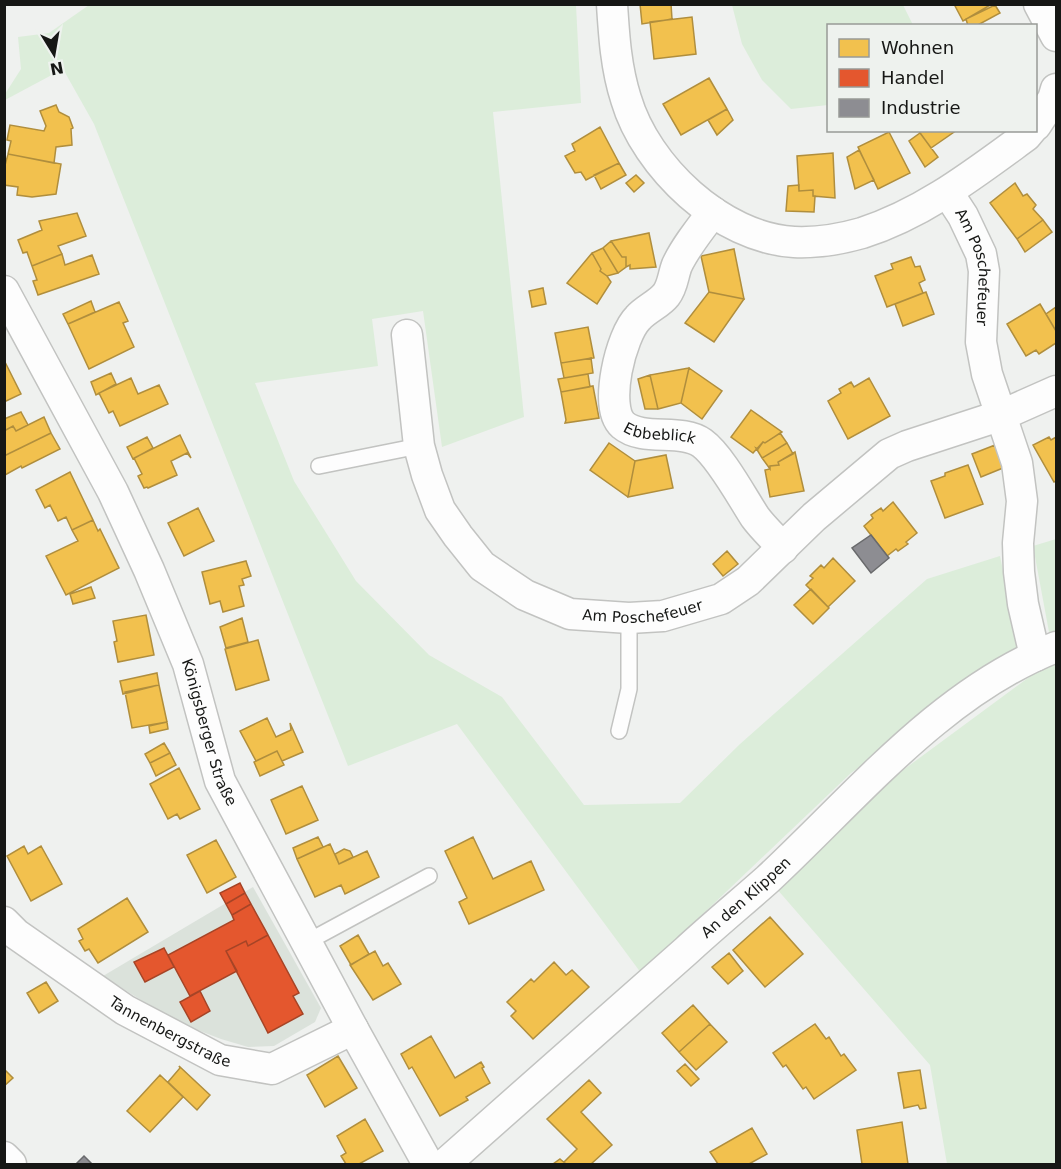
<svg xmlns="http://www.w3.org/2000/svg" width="1061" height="1169" viewBox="0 0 1061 1169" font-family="'DejaVu Sans',sans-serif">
	<rect width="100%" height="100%" fill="#eff1ef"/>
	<!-- built -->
	<path fill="#dbe2db" d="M253,887L321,1008L315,1022L274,1046L248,1047L221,1039L174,1021L103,976Z"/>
	<!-- green -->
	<path fill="#dcedda" d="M89,5H576L581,103L493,112L524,417L442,447L423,311L372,319L378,366L255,383L294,481L356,581L429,655L502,697L584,805L680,803L740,744L927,579L1000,556L1020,653L851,773L641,973L457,724L348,766L94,124L63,69L5,100V94L21,69L18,37L49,33Z
		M732,5H903L913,25L828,26V105L791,109L762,80L742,44Z
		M1056,539V631L1049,632L1033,546Z
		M1056,661V1164H947L930,1065L776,888L876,790L1047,664Z"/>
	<!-- homes -->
	<path fill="#f2c14e" stroke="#b08e3d" stroke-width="1.5" d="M640,4H671L672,19L642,24Z
		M954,4H992L963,21Z
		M995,5L1000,13L976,26H968L966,19Z
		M692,17L696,54L654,59L650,22Z
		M709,78L727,109L681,135L663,104Z
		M56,105L59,112L69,117L73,128L71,129L72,145L56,147L54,163L8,154L11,141L7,140L10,125L44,131L46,126L40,111Z
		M727,109L733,120L717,135L708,120Z
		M600,127L619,163L586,180L581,172L575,173L565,156L575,151L572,144Z
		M918,130H957L931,148Z
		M889,132L910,173L878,189L858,147Z
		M920,133L938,157L925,167L909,141Z
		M859,150L874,180L855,189L847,157Z
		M833,153L835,198L813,196V190L799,191L797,156Z
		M8,154L61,164L56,194L32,197L17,195L18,187L4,185V169Z
		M619,163L626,175L601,189L594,175Z
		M636,175L644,183L634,192L626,183Z
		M1015,183L1023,196L1027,194L1036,205L1033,209L1043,220L1017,239L990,203Z
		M799,185V191L813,190V196H815L814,212L786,211L788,186Z
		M77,213L86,236L58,246L62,254L32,266L27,252L23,253L18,240L42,230L39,221Z
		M1043,220L1052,232L1025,252L1017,239Z
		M649,233L656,267L630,269V265L626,267V257H622L611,241Z
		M611,241L622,257H626V267L618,273L603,248Z
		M603,248L618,273L607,276L600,271L601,269L592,253Z
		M734,249L744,299L709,292L701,256Z
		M592,253L601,269L600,271L607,276L611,282L597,304L567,283Z
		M62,254L65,265L92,255L99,274L38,295L33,281L37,280L32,266Z
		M911,257L915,267L920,266L925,280L919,283L923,293L887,307L875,276L893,269L891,264Z
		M543,288L546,304L532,307L529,291Z
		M709,292L744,299L714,342L685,323Z
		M926,292L934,314L903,326L895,304Z
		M91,301L95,312L68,324L63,314Z
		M119,302L128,321L123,323L134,347L89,369L68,324Z
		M1040,304L1056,331V343L1039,354L1036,350L1026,356L1007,324Z
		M1056,307V331L1046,314Z
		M588,327L594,358L561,363L555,333Z
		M591,358L593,373L564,378L561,363Z
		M4,360L21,394L4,402Z
		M689,368L681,403L658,409L650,375Z
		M689,368L722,391L702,419L681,403Z
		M111,373L116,384L96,395L91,382Z
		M588,374L590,387L561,392L558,379Z
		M650,375L658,409H645L638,379Z
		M131,378L138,394L159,385L168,404L120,426L113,411L109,413L99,393Z
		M869,378L890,416L848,439L828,401L841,393L839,389L851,382L854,387Z
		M593,386L599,418L565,423L566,420L561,392Z
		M751,410L782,432L765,443L763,442L753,453L731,437Z
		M21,412L28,425L16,431L13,426L4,431V419Z
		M44,417L51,433L4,456V431L13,426L16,431Z
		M51,433L60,449L22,468L21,466L5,475L4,456Z
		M780,433L787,443L762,458L756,448L758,449L763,442L765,443Z
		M180,435L191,458L187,453L171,461L177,475L148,488L147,487L144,488L138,476L142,474L134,458Z
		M147,437L153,448L133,459L127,447Z
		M1049,437L1051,440L1056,437V481L1054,482L1033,445Z
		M609,443L635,461L628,497L590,470Z
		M787,443L793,454L778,462L779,465L770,466V469L762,458Z
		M995,445L1003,468L981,477L972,454Z
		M795,452L804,491L770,497L765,470L770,469V466L779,465L778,462Z
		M666,455L673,488L628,497L635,461Z
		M968,465L983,504L945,518L931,481L945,476V473Z
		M70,472L93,520L72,530L66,517L58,521L50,505L45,508L36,490Z
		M893,502L917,533L906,542L908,544L898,551L896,549L887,556L864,526L873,518L871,515L881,508L883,511Z
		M198,508L214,541L184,556L168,523Z
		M93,520L98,531L100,529L119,568L66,595L46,556L78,541L72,530Z
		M727,551L738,564L723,576L713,564Z
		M833,558L855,581L828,607L806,585L813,578L810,576L821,565L824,568Z
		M246,561L251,576L242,579L244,585L239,586L244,606L223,612L220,601L210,604L202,572Z
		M91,587L95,598L73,604L70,594Z
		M811,589L829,608L813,624L794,605Z
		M146,615L154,655L118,662L114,642L117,641L113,621Z
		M242,618L248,642L226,648L220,627Z
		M258,640L269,680L236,690L225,649Z
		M157,673L159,685L123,694L120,681Z
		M159,685L167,722L132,728L125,692Z
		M267,718L276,737L291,730L290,723L303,752L282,761L277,751L256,761L240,731Z
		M167,722L168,729L150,733L149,726Z
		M164,743L170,753L150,763L145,754Z
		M277,751L284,765L260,776L254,762Z
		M170,753L176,765L156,776L150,763Z
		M179,768L200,809L180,819L177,814L168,819L150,784Z
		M302,786L318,820L286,834L271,800Z
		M318,837L323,847L297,859L293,848Z
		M473,837L493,879L531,861L544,890L469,924L459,902L467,898L445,851Z
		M216,840L236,877L207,893L187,855Z
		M330,844L339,864L367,851L379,877L345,894L341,885L315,897L297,859Z
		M24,846L28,854L41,846L62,884L31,901L7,856Z
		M344,849L350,851L353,857L339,864L335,854Z
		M127,898L148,932L98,963L89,949L85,951L79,941L83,939L78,929Z
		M770,917L803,954L765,987L733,950Z
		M358,935L369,954L351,965L340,946Z
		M375,951L383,966L388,963L401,984L373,1000L350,965Z
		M729,953L743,971L728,984L712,967Z
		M554,962L566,975L572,970L589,987L533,1039L511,1016L516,1011L507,1002L531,979L534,982Z
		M46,982L58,1001L39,1013L27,993Z
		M693,1005L710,1024L679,1052L662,1033Z
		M710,1024L727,1042L696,1070L679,1052Z
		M815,1024L826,1039L829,1037L841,1056L844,1054L856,1070L814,1099L806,1087L803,1089L786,1065L783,1067L773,1053Z
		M431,1036L455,1078L481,1062L484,1067L482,1068L490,1083L466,1097L468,1100L440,1116L412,1067L409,1069L401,1054Z
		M338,1056L357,1088L325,1107L307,1075Z
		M685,1064L699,1079L691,1086L677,1071Z
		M179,1066L210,1095L197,1110L168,1082L180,1068Z
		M4,1069L13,1078L4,1086Z
		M920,1070L926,1108L920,1109L918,1105L904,1108L898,1073Z
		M160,1075L183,1097L150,1132L127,1111Z
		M589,1080L601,1093L581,1112L612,1145L591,1164H566L564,1162L577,1149L547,1119Z
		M365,1119L383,1151L359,1164H346L341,1156L346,1153L337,1136Z
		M902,1122L908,1164H862L857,1130Z
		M752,1128L767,1154L749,1164H718L710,1152Z
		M560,1159L566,1164H553Z"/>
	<!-- shops -->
	<path fill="#e4572e" stroke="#a64426" stroke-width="1.5" d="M240,883L245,893L226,904L220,893Z
		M245,893L251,904L232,915L226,904Z
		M251,904L268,935L248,946L246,941L226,951L237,971L190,996L168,955L234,920L232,915Z
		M268,935L299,993L293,996L303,1014L268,1033L226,951L246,941L248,946Z
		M164,948L174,967L145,982L134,962Z
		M200,991L210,1011L191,1022L180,1002Z"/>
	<!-- industry -->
	<path fill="#8d8d92" stroke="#696a6c" stroke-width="1.5" d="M871,535L889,558L871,573L852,548Z
		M84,1156L92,1164H76Z"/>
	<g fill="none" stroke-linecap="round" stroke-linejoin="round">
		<!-- lane casing -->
		<g stroke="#c2c3c1" stroke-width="18">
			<path id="lane" d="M319,466L419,446
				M619,731L629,689V618
				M307,942L429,876"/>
		</g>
		<!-- street casing -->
		<g stroke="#c2c3c1" stroke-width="33">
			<g id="street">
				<path d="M612,4C614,36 616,68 626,99C646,167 721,238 794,242C816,243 841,239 862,233C924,213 974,174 1026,136L1031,130"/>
				<path d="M1039,4L1056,36"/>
				<path d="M1036,125L1053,99L1056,89"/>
				<path id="s1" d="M948,193L963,216L981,254L984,271L981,342L987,374L1017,463L1022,501L1018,543L1019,572L1023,604L1035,656"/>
				<path id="s2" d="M713,212C700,229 686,246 677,265C673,275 673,286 666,295C659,304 646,309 638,318C621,335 603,407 623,425C643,442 681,428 702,443C720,456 742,497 755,517C763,528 774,538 783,548"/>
				<path id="s3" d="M4,291L113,492L149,570L188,664L220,781L353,1029L428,1164"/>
				<path id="s4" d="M407,335L419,446L427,475L440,510L458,536L482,566L525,595L570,614L629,618L663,616L721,599L748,581L814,517L889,454L907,446L1002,415L1056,391"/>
				<path id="s5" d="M4,922L16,934L125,1010L220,1060L272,1069L353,1029"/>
				<path d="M4,1157L11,1164"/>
				<path id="s6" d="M445,1164C526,1093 606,1022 686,951C713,926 741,903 768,879C857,796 941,692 1056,647"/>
			</g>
		</g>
		<!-- lane -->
		<use href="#lane" stroke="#fdfdfd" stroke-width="15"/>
		<!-- street -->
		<use href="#street" stroke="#fdfdfd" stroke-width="30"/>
	</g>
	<g text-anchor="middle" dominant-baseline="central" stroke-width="6" stroke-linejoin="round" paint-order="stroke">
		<!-- street labels -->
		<g font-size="15" fill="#161715" stroke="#eef2ee">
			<text stroke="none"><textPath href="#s1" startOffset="81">Am Poschefeuer</textPath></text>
			<text stroke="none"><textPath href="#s2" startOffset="285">Ebbeblick</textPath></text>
			<text stroke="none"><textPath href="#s4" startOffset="423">Am Poschefeuer</textPath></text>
			<text stroke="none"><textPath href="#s3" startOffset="488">Königsberger Straße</textPath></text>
			<text stroke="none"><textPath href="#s6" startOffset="402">An den Klippen</textPath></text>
			<text stroke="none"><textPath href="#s5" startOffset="200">Tannenbergstraße</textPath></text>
		</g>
	</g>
	<!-- border -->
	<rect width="1061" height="1169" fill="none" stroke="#161715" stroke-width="12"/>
	<!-- legend -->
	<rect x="827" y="24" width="210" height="108" fill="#eef2ee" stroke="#989a97" stroke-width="1.5"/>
	<rect x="839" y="39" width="30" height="18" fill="#f2c14e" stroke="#989a97" stroke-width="1.5"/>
	<text x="881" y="54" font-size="18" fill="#161715">Wohnen</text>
	<rect x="839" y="69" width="30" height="18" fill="#e4572e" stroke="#989a97" stroke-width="1.5"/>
	<text x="881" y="84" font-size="18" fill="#161715">Handel</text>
	<rect x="839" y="99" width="30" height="18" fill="#8d8d92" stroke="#989a97" stroke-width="1.5"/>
	<text x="881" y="114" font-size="18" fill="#161715">Industrie</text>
	<!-- north arrow -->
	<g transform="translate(54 54) rotate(169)" stroke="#eef2ee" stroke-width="4.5" paint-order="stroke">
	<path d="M0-4.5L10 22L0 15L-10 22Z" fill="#161715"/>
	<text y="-9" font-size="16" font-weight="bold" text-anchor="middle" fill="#161715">N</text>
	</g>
</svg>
